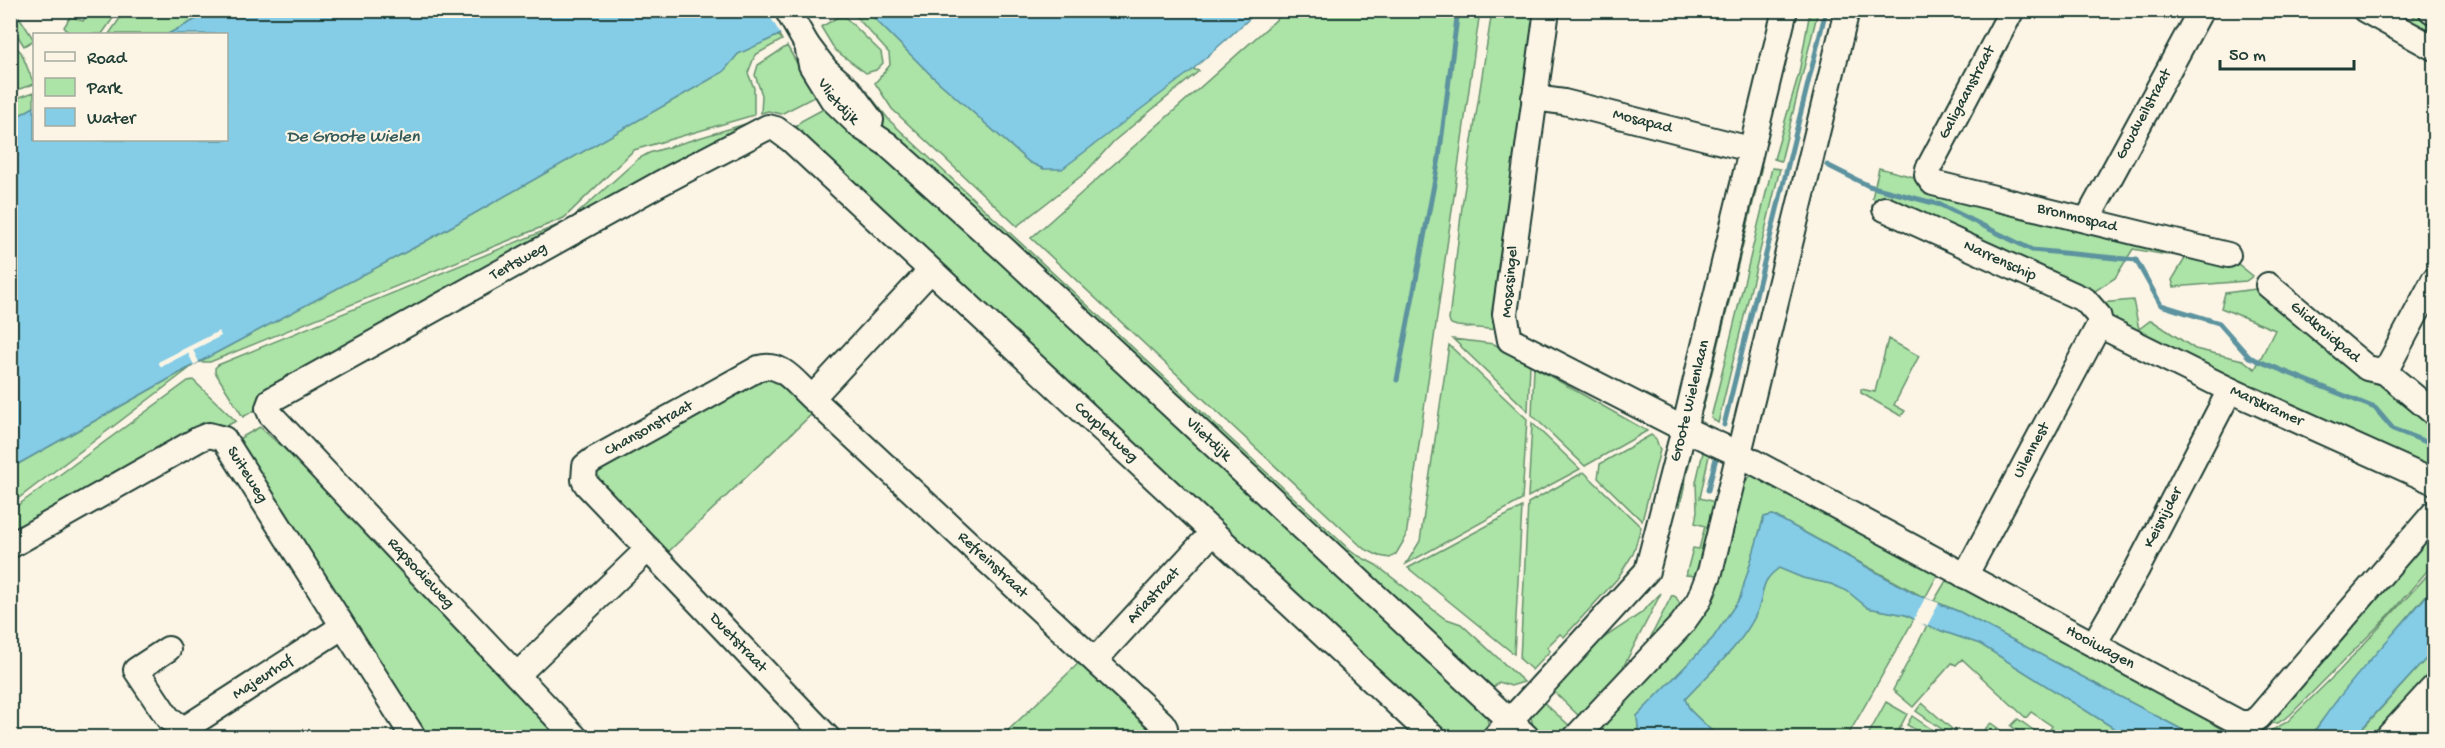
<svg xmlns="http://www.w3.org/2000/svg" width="2445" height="748" viewBox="0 0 2445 748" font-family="'Gochi Hand',sans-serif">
	<rect width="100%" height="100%" fill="#fcf5e5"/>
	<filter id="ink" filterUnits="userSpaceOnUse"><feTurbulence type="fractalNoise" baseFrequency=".0167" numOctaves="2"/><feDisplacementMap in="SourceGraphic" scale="12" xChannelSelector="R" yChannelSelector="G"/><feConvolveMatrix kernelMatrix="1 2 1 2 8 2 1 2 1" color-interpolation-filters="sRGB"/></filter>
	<g filter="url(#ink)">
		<!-- green -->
		<path fill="#ace3a6" stroke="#66906d" stroke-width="1.5" d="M11,10L20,18L34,40L24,46L11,25Z
			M89,11H118L102,34H69L64,27L71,16L83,21Z
			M125,11H212L168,34H109Z
			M845,11H867L932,76L1029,162L1044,169L1193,69L1199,71L1114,141L1085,173L1017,226L892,109L875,83L890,65L889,53L851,11Z
			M1286,11H1480L1406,537L1396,554L1390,558L1379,556L1363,548L1031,238Z
			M1492,11H1541L1498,330L1457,326L1451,324L1449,320L1462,206Z
			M1810,11H1818L1781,161L1774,159L1799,73Z
			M2417,11H2421L2434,22V33L2418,24L2415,29L2409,26Z
			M838,17H845L881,52L883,63L876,70L866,73L835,50L821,27Z
			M779,35L782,40L755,55L748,73L754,88V115L634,150L564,218L210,362H199L419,245L723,72L738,54Z
			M10,42L21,52L34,84L11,92Z
			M787,46L816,96L781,114L768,111L761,113L762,95L755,75L758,65Z
			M863,87L890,121L1353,553L1376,565L1444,618L1461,624L1524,682L1511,686L1499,682L1493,688H1490L888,132L857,90Z
			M34,92V107L11,120V100Z
			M831,105L1064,319L1486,714L1489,727L1484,737H1448L797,135L795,128L801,121Z
			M745,124L751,125L570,220L638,159L649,153Z
			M1754,163L1762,166L1703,409L1695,405Z
			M1772,168L1780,169L1718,423L1711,418Z
			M1879,168L2233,260L2253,276L2246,281L2174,287L2172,280L2189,252L2167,255L2133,249L2115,278L2089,295L1872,198Z
			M563,223L567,228L243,417L215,372V368L218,365Z
			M2258,285L2373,381L2399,388L2434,419V475L2119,329L2100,303L2133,300L2139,329L2151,320L2195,349L2243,360L2255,369L2275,330L2221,308L2225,293L2256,289Z
			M1453,339L1494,344L1530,365L1528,411Z
			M1888,339L1919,356L1894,405L1905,411L1901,416L1861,393V389L1875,392Z
			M1449,345L1527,419L1522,500L1406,564L1420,541Z
			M194,365L11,504V468Z
			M1534,367L1647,431L1585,466L1532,415Z
			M765,372L816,410L664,556L592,481L596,466Z
			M193,380L236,421L11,535L10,511L188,381Z
			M1532,423L1580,469L1528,497Z
			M260,427L324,485L564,737H424L233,442Z
			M1651,435L1656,439L1660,450L1642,521L1598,478L1600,464Z
			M1693,446L1680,506L1671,504L1676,482Z
			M1704,448L1710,451L1700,498L1715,502L1699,573L1694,576L1686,575L1693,548L1699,549L1705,526L1695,523L1697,511L1696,482Z
			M1755,471L1939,572L1925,598L1773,515L1764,517L1740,598L1713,638L1637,716L1639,737H1603L1595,731L1710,607L1716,595L1745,482Z
			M1584,472L1641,527L1633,554L1617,579L1564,637L1560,634L1547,647L1550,651L1532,670L1520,659L1528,503Z
			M1522,507L1514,654L1408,568Z
			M2434,517V563L2389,615L2290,715L2278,723L2264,724Z
			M1779,568L1803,578L1831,584L1848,591L1868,608L1906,615L1914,619L1847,737H1718L1690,710L1685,699C1708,674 1744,643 1757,612C1766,591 1758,583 1779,568Z
			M2434,568V586L2353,681L2317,727L2312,737L2266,738L2270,731L2287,722L2339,671Z
			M1950,574L2243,729L2252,737H2196L1960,612L1934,601Z
			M1661,593L1613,687L1583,720L1549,687L1581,653L1640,614Z
			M1672,595L1676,597L1681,606L1640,658Z
			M1927,626L1980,644L2128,737H2057L2048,733L2052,726L2031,712L2026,718L1962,659L1956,665L1952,663L1913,707L1893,690Z
			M2434,650V678L2379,737L2354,738Z
			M1083,659L1155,725L1158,738H1000Z
			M1541,700L1571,727C1563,734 1557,737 1546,737L1533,726L1530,713Z
			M1886,702L1907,714L1895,737H1867Z
			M1922,703L1961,737H1953L1916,711Z
			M1912,716L1943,737H1929L1907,725Z
			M2018,719L2043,737H2026L2011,726Z
			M1991,723L2003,732L1998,737H1977Z"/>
		<!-- water -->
		<path fill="#85cce6" stroke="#5c939f" stroke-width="1.5" d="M212,11H824L777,36L738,54L723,72L419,245L199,362L11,468V120L34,107V140H226V34H168Z
			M867,11H1258L1191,71L1062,169H1044L1029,162L932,76Z
			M1773,515L1917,595L1960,612L2196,737H2128L1980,644L1927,626L1906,615L1868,608L1847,591L1831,584L1803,578L1779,568C1758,583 1766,591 1757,612C1744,643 1708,674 1685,699L1690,710L1718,737H1639L1637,716L1713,638L1740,598L1764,517Z
			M2434,587V650L2354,737H2311C2345,683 2393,636 2434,587Z"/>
		<!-- pier -->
		<path fill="#fcf5e5" d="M767,11H812L816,18L782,37Z
			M219,331L221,336L193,350L199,362L194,365L188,353L161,367L158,362Z
			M1925,598L1939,603L1927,626L1913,621Z"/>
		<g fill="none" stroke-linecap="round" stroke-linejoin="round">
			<!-- stream -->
			<path stroke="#5c939f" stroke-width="5" d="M1827,165L1869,186L1941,205L2032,250L2136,260L2161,305L2219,323L2249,357L2375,408L2393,429L2434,445
				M1397,380L1439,158L1458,10
				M1724,425L1826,10
				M1708,490L1716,458"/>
			<!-- minor casing -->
			<g stroke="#1f3d34" stroke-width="28">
				<g id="minor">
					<path d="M787,10L807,45L826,70L849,90L871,120"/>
					<path id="s1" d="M1547,10L1505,314L1510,340L1684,429L1739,454L2240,723H2251L2259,717L2434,513"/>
					<path id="s2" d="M2012,10L1928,169L1927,175L1933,183L2228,255"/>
					<path d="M2365,10L2434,48"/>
					<path d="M2431,10L2434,12"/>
					<path id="s3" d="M807,45L811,65L832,99L861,127L887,144L1006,251L1528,738"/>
					<path id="s4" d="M1534,98L1564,102L1750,149"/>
					<path id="s5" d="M1885,209L2085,300L2098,315L2101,326"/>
					<path id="s6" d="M2087,220L2201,10"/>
					<path id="s7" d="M2268,285L2367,368L2385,372L2434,413"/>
					<path id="s8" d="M2101,326L2230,390L2434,482"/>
					<path d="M2385,372L2434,280"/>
					<path id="s9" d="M812,398L1162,723L1165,728L1166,738"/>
					<path id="s10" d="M10,546L199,439L209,435L224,439L414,738"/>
					<path id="s11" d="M648,549L828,738"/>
					<path id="s12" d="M1965,576L2097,329L2101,326"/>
					<path id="s13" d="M2094,644L2137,569L2230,390"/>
					<path d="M168,649L136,670L168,718L184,729L189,738"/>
					<path id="s14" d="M1095,660L1212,533"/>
					<path id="s15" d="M517,675L648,549L587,485L584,480L585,466L593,460L759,368C782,361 796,384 812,398L930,271"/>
					<path id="s16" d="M184,729L342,627"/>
					<path id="s17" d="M576,738L271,415L268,408L271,400L659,184L768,127L776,129L791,140L1434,738"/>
					<path id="s18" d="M1494,738L1647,571L1684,429L1785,10"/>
					<path d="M1575,738L1682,624L1699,600L1710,572L1847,10"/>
					<path d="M2387,738L2434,687"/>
					<path d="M2413,738L2434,715"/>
				</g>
			</g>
			<!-- minor -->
			<use href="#minor" stroke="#fcf5e5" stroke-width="24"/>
		</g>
	</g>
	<g text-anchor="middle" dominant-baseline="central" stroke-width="4.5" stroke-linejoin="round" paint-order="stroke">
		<!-- street labels -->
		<g font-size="16" fill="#1f3d34" stroke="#fcf5e5">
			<text transform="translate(1968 93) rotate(-62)">Galigaanstraat</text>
			<text stroke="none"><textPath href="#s3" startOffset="66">Vlietdijk</textPath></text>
			<text stroke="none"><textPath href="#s6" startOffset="120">Goudveilstraat</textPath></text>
			<text stroke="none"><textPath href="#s4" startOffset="111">Mosapad</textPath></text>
			<text stroke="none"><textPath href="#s2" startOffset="344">Bronmospad</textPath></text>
			<text stroke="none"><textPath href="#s17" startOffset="744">Tertsweg</textPath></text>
			<text stroke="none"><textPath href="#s5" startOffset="126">Narrenschip</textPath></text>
			<text transform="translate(1511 282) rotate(-85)">Mosasingel</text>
			<text stroke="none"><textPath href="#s7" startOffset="74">Glidkruidpad</textPath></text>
			<text stroke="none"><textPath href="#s18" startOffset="402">Groote Wielenlaan</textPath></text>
			<text stroke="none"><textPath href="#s8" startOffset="184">Marskramer</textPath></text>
			<text stroke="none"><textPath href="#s15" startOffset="364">Chansonstraat</textPath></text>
			<text stroke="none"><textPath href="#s17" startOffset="1484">Coupletweg</textPath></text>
			<text stroke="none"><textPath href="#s3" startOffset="568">Vlietdijk</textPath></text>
			<text stroke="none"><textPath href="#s12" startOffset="142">Uilennest</textPath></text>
			<text stroke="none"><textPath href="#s10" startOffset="286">Suiteweg</textPath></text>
			<text stroke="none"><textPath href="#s13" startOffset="144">Keisnijder</textPath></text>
			<text stroke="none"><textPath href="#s9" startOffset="246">Refreinstraat</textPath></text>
			<text transform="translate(420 574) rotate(47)">Rapsodieweg</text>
			<text stroke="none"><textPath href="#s14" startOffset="87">Ariastraat</textPath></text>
			<text stroke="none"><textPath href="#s11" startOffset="130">Duetstraat</textPath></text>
			<text stroke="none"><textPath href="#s1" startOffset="999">Hooiwagen</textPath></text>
			<text stroke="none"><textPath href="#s16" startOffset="94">Majeurhof</textPath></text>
		</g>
		<!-- water labels -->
		<g font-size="18" font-style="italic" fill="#335a58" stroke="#fcf5e5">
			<text x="353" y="137">De Groote Wielen</text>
		</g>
	</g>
	<!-- margin -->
	<rect width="2445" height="748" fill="none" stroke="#fcf5e5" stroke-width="36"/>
	<rect x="18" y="18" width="2409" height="712" fill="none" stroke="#1f3d34" stroke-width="2" filter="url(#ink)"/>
	<!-- legend -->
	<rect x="33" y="33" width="195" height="108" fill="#fcf5e5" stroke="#a4ab9e" stroke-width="1.5"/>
	<rect x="45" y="52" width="30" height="9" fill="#fcf5e5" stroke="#a4ab9e" stroke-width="1.5"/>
	<text x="87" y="63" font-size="18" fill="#1f3d34">Road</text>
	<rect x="45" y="78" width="30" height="18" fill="#ace3a6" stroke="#a4ab9e" stroke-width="1.5"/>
	<text x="87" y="93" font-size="18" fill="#1f3d34">Park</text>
	<rect x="45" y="108" width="30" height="18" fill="#85cce6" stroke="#a4ab9e" stroke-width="1.5"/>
	<text x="87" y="123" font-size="18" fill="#1f3d34">Water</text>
	<!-- scale -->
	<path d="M2220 60v9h134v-9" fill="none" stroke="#1f3d34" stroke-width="3"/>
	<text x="2229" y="60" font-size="18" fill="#1f3d34" stroke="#fcf5e5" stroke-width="4.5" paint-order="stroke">50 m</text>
</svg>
